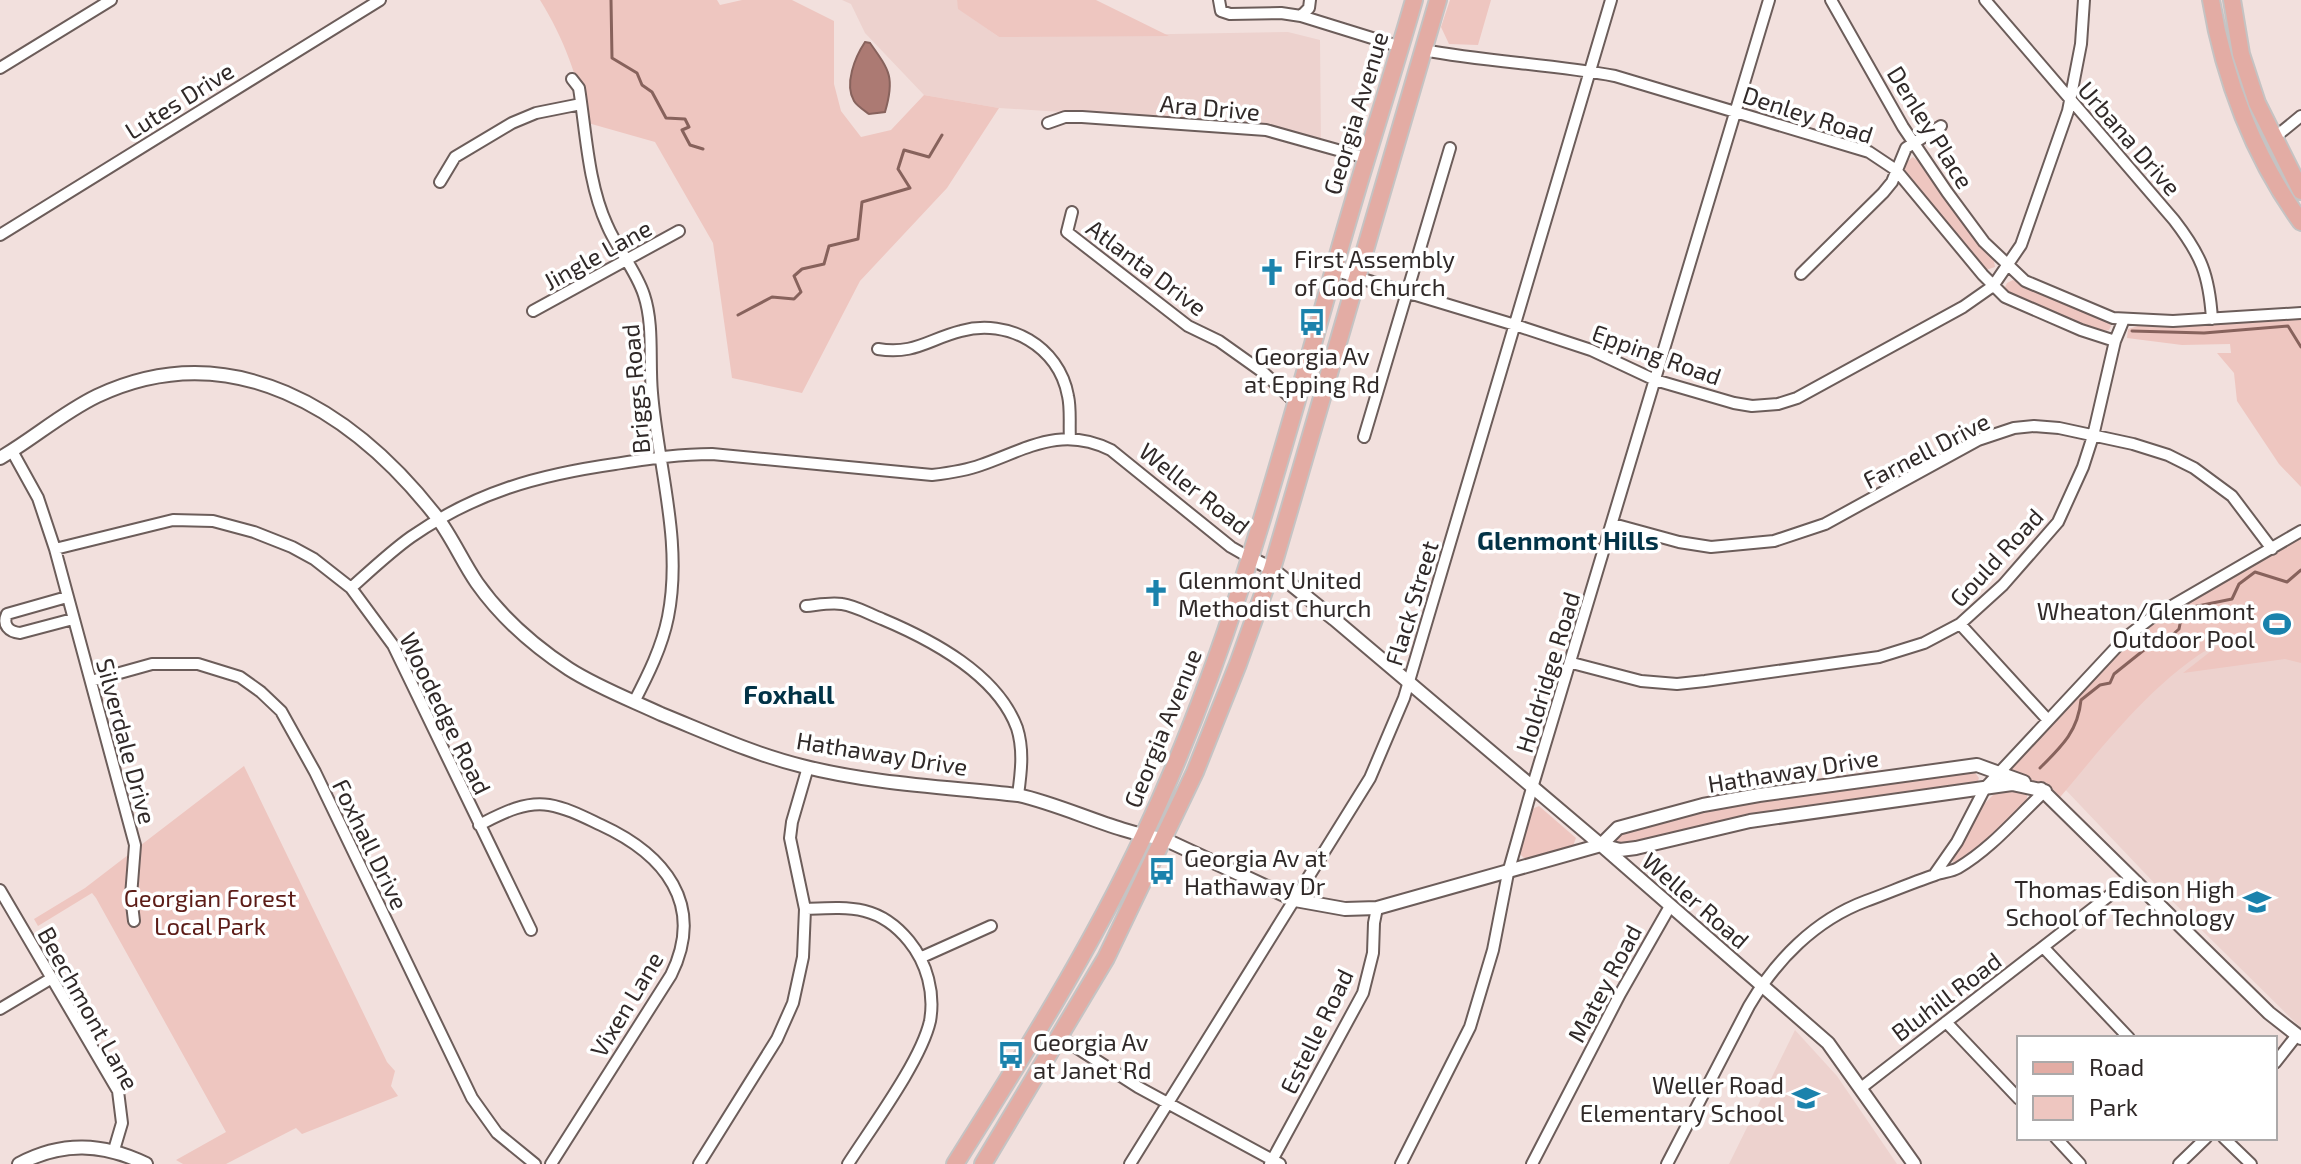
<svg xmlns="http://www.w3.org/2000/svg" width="2301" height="1164" viewBox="0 0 2301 1164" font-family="'Exo 2',sans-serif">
	<rect width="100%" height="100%" fill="#f2e0dd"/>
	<!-- built -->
	<path fill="#edd2ce" d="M842,0H957L959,9L999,37L1288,32L1320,40L1321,141L1256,125L999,108L924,95L865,33L851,4Z
		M2224,609L2301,652V1028L2159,888L2061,785Z
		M1795,1030L1837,1076L1897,1164H1729Z"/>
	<!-- green -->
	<path fill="#eec6c0" d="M540,0H717L720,5L742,0H792L834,21V84L841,111L861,137L891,130L924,95L999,108L947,188L860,281L802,393L732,378L713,243L655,142L588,123C577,77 565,40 540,0Z
		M957,0H1096L1169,36L999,37L958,9Z
		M1450,0H1491L1478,45L1449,44L1441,27Z
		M1913,157L1924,166L1950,205L1994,261L1995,267L1986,270L1903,171L1901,166Z
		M2013,280L2108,321L2111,326L2109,330L2098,332L2009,293L2005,287L2007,283Z
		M2301,313V487L2279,464L2237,401L2234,373L2217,353H2231L2230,344L2182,345L2127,338L2128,329L2138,326L2212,325V319Z
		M2301,531V663L2285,659L2183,673L2229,637C2158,673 2107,742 2056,802L2045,791L1985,788L2125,638Z
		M244,766L387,1062L395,1071L391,1086L398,1096L302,1134L296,1128L226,1164H183L176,1160L226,1132L96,898L92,893L38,926L34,919L85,888Z
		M1973,770L1979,778L1977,783L1969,785L1729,820L1621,845L1614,839L1622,832L1734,804Z
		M2013,791L2027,793V800C2008,818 1980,855 1956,863L1952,861L1983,805L1996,792Z
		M1539,806L1576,838L1573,846L1526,860L1519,853L1532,809Z"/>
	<!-- water -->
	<path fill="#ac7a73" stroke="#87625c" stroke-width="2" d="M865,42L870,43C890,71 895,78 885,112L869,114C865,111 857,106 854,101C844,84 855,57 865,42Z"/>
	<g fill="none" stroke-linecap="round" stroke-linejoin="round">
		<!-- stream -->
		<path stroke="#87625c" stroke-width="3" d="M611,0L612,58L637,73L642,85L652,92L666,118L685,119L689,127L682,130L690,145L703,149
			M738,315L772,297L794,299L801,292L794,276L802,269L824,264L829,246L858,239L862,202L910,188L898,169L904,150L929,157L942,135
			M2132,331L2204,333L2288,326L2301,347
			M2040,768C2062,746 2078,731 2081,700L2100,685L2110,683L2114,674L2149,646L2158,648L2179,629L2183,609L2232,599L2239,584L2255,572L2287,582L2301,570"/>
		<!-- minor casing -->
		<g stroke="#6c5d5a" stroke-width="14">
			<path id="minor" d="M1219,0L1221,11L1230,14L1281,13L1301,16L1401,47
				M1831,0L1903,127L1947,192L1984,242L2025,281L2113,318L2173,321L2301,313
				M1985,0L2174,220C2201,255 2209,274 2212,319
				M1301,16L1309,8L1310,0
				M1423,50C1487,62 1551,64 1615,76L1869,152L1896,170L1983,275L2005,297L2081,330L2115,341
				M0,68L111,0
				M572,79L579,88C586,132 588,184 607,225C617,249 636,270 644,295C654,325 649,361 652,393C658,467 683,542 668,617C662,647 648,675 634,702
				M1048,123L1065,117H1082L1266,130L1366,158
				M2274,138L2301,116
				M440,182L455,157L512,123L536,113L581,104
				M1072,212L1067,232L1188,326L1219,341L1264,373L1296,403
				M0,235L380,0
				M1333,270L1515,325L1591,350L1655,380L1734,403L1752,406L1778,404L1797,398L1963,307L1993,286L2021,245L2068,111L2081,44L2084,0
				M1801,274L1883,193L1892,182L1906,148L1941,126
				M533,311L679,231
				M878,349C914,355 929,339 961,331C1008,318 1059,346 1068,396C1071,409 1069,425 1070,439
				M1364,437L1450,148
				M12,451L38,498L55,549L135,845L131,896L134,921
				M1613,524L1679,542L1711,547L1774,541L1825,524L1978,440L2014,428L2034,426L2059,428L2133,444L2168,455L2194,468L2232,496L2272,549
				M55,549L173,520L213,521L254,532L292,547L314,559L351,588L393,645L531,930
				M351,588C370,571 390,552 411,537C476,492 538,475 615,464C648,459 679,454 712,454L932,475C949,473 965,471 981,465C1027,449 1061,425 1111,450L1231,547L1252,559
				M67,597L7,614C2,625 9,632 20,633L73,619
				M806,606C817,605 831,602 842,604C856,606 869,614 882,619C932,640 997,674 1017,728C1024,750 1021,773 1018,795
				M1960,624L2047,719
				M1572,663L1641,681L1677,684L1705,681L1879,657L1924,643L1960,624L2003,585L2058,522L2083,467L2093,436L2115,341L2124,319
				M91,681L152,664H198L240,677L261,692L281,711L315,772L472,1098L497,1133L535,1164
				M479,825C501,814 524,801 549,805C567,808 584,817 601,825C664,854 706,904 671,975L551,1164
				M1934,875L1957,842L1985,788L2125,638L2151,618L2301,531
				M0,890L118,1091L122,1123L114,1150
				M805,909C849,907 879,904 909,941C927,963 935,993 930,1021C921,1061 871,1128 848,1164
				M2044,948L2129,1038
				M922,957L991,926
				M0,1009L52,978
				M1946,1022L2019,1099
				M1060,1037L1138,1087L1280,1164
				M2275,1063L2297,1035
				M1861,1088L2132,878
				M2056,1138L2080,1164
				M2224,1138L2251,1164
				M699,1164L777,1039L793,1003L803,957L805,909L790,838L792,822L808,767
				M1130,1164L1370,778L1404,698L1611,0
				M1270,1164L1363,993L1373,953L1374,923L1377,908
				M1401,1164L1470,1027L1493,950L1508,873L1532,788L1769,0
				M1532,1164L1620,994L1669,908
				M1667,1164L1749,1006C1776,960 1815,920 1866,901C1888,893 1911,883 1935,875C1942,872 1951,872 1958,868C1992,848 2017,817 2045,791
				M2179,1164L2206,1138"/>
		</g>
		<!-- tertiary casing -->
		<g stroke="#6c5d5a" stroke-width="16">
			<path id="tertiary" d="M0,458C33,439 62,413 97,396C231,333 353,410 436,516C452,537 462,561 477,583C501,617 534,646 569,669C597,687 631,700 661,714C708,733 753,754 802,766C872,784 947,787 1018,795C1067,806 1114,832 1164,839L1295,900L1345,909L1377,908L1601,845L1620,850L1636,848L1750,821L2012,784L2045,791
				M1252,559L1272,569L1334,619L1601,845L1828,1043L1914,1164
				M2041,789L2269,1013L2301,1038
				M1601,845L1618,828L1703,805L1759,795L1977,765L2024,782
				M19,1164C62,1141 103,1143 146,1164"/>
		</g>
		<!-- primary casing -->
		<g stroke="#c5c3c3" stroke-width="20">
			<path id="primary" d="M2211,0C2224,79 2254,157 2301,222
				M2232,0L2241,54L2257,103L2301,191
				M955,1164C1022,1058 1090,950 1144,835C1229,655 1279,463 1333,273C1358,181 1388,91 1414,0
				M983,1164L1106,958L1195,772L1238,664L1272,569L1438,0"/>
		</g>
		<!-- minor -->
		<use href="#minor" stroke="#fff" stroke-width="10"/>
		<!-- tertiary -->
		<use href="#tertiary" stroke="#fff" stroke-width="12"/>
		<!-- primary -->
		<use href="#primary" stroke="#e3aca4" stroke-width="16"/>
	</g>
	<!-- icons -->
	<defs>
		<g id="church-bare" transform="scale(2.16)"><path d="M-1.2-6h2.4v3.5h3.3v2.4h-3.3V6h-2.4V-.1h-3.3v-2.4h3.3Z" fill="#1b82ac" stroke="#fff" stroke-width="2.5" paint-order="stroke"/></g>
		<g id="bus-bare" transform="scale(2.16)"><path d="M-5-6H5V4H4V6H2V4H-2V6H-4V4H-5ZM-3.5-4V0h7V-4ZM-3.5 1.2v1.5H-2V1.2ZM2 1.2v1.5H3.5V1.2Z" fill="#1b82ac" stroke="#fff" stroke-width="2.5" paint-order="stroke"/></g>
		<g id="stadium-bare" transform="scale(2.16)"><path d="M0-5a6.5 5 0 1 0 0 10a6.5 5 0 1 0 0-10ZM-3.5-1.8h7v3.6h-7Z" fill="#1b82ac" stroke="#fff" stroke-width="2.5" paint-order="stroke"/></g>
		<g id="school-bare" transform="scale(2.16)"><path d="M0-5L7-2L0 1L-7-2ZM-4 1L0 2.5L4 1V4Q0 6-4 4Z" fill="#1b82ac" stroke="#fff" stroke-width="2.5" paint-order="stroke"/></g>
	</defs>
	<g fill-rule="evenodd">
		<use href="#church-bare" x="1272" y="272"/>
		<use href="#bus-bare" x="1312" y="322"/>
		<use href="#church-bare" x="1156" y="593"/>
		<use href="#stadium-bare" x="2277" y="624"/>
		<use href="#bus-bare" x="1162" y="871"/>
		<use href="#school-bare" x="2257" y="902"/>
		<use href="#bus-bare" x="1011" y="1055"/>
		<use href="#school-bare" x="1806" y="1098"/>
	</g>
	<g text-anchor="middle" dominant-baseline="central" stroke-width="7" stroke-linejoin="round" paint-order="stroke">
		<!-- street labels -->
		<g font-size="24" fill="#302928" stroke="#fff">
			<text transform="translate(179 100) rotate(-32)">Lutes Drive</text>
			<text transform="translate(1210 107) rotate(5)">Ara Drive</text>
			<text transform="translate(1355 113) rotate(-73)">Georgia Avenue</text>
			<text transform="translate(1808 114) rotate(18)">Denley Road</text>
			<text transform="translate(1931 127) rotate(58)">Denley Place</text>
			<text transform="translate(2130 138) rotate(49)">Urbana Drive</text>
			<text transform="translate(597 254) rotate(-29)">Jingle Lane</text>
			<text transform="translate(1147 267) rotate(37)">Atlanta Drive</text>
			<text transform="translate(1657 354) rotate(20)">Epping Road</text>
			<text transform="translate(635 389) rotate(-95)">Briggs Road</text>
			<text transform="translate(1926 450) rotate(-27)">Farnell Drive</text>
			<text transform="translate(1195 488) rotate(38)">Weller Road</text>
			<text transform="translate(1996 557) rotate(-47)">Gould Road</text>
			<text transform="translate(1411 603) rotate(-73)">Flack Street</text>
			<text transform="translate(1547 672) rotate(-73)">Holdridge Road</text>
			<text transform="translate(446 713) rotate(64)">Woodedge Road</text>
			<text transform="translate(1162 728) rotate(-68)">Georgia Avenue</text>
			<text transform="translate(127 741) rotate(75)">Silverdale Drive</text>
			<text transform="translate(882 753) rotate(9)">Hathaway Drive</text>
			<text transform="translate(1793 770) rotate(-9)">Hathaway Drive</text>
			<text transform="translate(371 844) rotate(64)">Foxhall Drive</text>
			<text transform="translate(1696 900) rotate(41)">Weller Road</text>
			<text transform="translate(1604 983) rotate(-62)">Matey Road</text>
			<text transform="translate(1946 996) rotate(-37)">Bluhill Road</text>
			<text transform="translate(626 1004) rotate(-59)">Vixen Lane</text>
			<text transform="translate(89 1008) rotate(61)">Beechmont Lane</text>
			<text transform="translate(1316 1031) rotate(-64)">Estelle Road</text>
		</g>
		<!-- poi labels -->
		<g font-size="24" fill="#302928" stroke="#fff" text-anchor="start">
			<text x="1294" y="258">First Assembly<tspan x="1294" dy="28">of God Church</tspan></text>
			<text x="1312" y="355" text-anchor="middle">Georgia Av<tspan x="1312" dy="28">at Epping Rd</tspan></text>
			<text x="1178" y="579">Glenmont United<tspan x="1178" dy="28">Methodist Church</tspan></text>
			<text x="2255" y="610" text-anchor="end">Wheaton/Glenmont<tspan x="2255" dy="28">Outdoor Pool</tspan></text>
			<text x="1184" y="857">Georgia Av at<tspan x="1184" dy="28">Hathaway Dr</tspan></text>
			<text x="2235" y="888" text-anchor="end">Thomas Edison High<tspan x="2235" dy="28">School of Technology</tspan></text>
			<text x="1033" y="1041">Georgia Av<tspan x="1033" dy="28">at Janet Rd</tspan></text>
			<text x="1784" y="1084" text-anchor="end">Weller Road<tspan x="1784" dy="28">Elementary School</tspan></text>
		</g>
		<!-- park labels -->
		<g font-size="24" fill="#5c1c17" stroke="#fff">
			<text x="210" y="897">Georgian Forest<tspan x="210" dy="28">Local Park</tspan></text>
		</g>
		<!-- neighbourhood labels -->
		<g font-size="26" font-weight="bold" fill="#023347" stroke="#fff">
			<text x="1568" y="539">Glenmont Hills</text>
			<text x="789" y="693">Foxhall</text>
		</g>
	</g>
	<!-- legend -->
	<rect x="2017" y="1036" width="260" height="104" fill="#ffffff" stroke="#aca9a9" stroke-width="2"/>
	<rect x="2033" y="1062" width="40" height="12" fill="#e3aca4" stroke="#aca9a9" stroke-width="2"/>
	<text x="2089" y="1076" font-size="24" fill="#302928">Road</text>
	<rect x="2033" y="1096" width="40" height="24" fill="#eec6c0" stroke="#aca9a9" stroke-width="2"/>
	<text x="2089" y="1116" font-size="24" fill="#302928">Park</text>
</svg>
